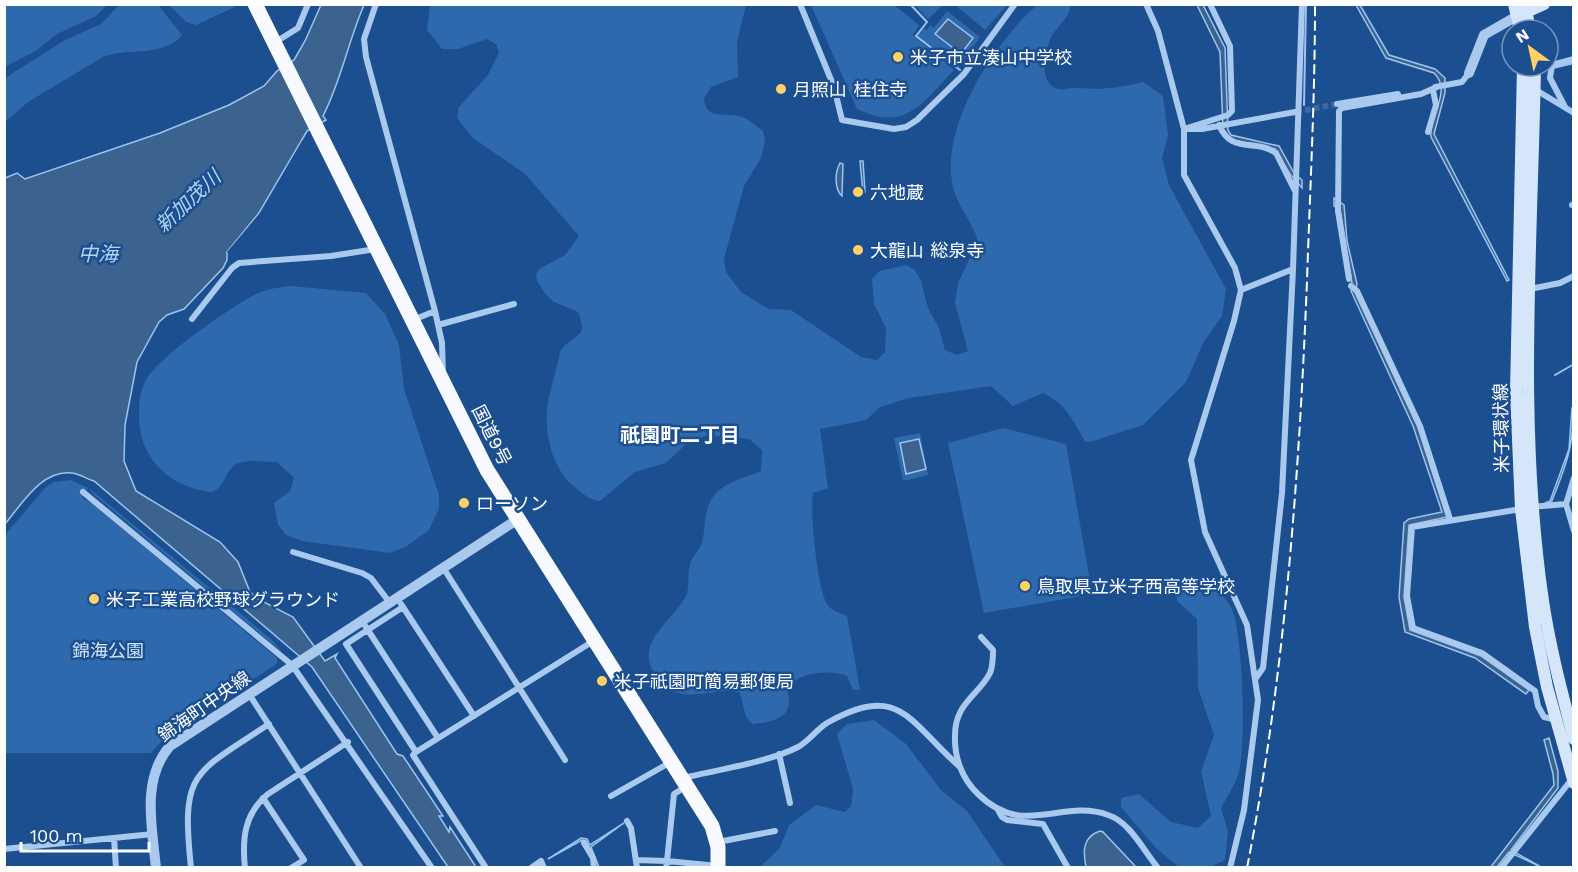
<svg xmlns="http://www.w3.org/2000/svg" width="1578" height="872" viewBox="0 0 1578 872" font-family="'Work Sans','Noto Sans JP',sans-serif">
	<rect width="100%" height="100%" fill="#1b4f8f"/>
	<!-- green -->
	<path fill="#2e69ad" d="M5,4H107V5L96,16L57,34L37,50L5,67Z
		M954,4H1007V5L985,30Z
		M119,5H158L182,35C163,58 128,47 103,57L28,102L5,122V78L65,40L101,24Z
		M169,5H239L196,25L186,22Z
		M430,5H746L737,42L738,77L711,87L704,98C705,122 727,111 742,117C749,119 757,127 763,131L765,141L761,158L744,186L724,259L726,272L741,292L755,301L769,309L791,310L861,357L877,360L885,352L886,328L874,304L872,279L880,271L906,265L915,270L921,281L928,308L939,328L945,350L957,355L968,351L955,303L958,283L978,241C972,221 955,203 952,182C942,123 995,42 1037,5H1070C1071,18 1054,28 1050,40C1045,53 1038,85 1059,89C1065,90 1072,87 1078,88C1102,90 1119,88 1143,82L1163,96L1168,135L1162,158L1169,185L1226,289L1222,316L1203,343L1186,382L1143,425L1093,441L1085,442C1074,421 1065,403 1043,393L1013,406L991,386L909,398L880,407L866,420L820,429L828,488L813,493C810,515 817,586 827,604C831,611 840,613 847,616L860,690H853L847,676C833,670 802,671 791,685C786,691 789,696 789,703C788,720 766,723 752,724L746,717L740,693C711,683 679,714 653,671C636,641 675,618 686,596C690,587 687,574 690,564C692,557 698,552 701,545C707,529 702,512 713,497C725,481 744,479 761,471L762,450L749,439L707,435L685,445L666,463L635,472L600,501C591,501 583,494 576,488C552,471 543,431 548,402C551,386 557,369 560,352C572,332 590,341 578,312L554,302L546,295L537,281L536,274L539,269L565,255L579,236L524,173L473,138L457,118L459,107L488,75L499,53L496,44L487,39L458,49H442L427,30Z
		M811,5H894L919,25L913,35L954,70C923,102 906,133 857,109Z
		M915,5H943L928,19Z
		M947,11L980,37L959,67L917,36L924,28L927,30L930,25L934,28Z
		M291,286L366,293L385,314L399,345L404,389L439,495V508L429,530L407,546L390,553L302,541L286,535L278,525L274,503L290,491L294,478L277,462C266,462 251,459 239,463C224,468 227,488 211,492C169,487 140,459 139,418C139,406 139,392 145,382C156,358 231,307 256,294C267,289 279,287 291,286Z
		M1003,428L1066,444L1090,581L1082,596L984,613L948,443Z
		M920,433L928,475L903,481L894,438Z
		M71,480L88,488L82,498L92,503L277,658V664L169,733L151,753H5V535L46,487L54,482Z
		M89,488L271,639L284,654L92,493Z
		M1196,579C1210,586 1223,593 1231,607C1243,630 1247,750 1238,775C1234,786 1227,797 1221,808L1228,831L1225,860L1210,867H1179L1157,849L1121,807V798L1139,794L1171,822L1198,828L1211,816L1201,771L1214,735L1198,688L1197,619L1178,602L1174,590L1183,580Z
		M874,720L906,744L941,790L967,811L1005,867H760L780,848L789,825L816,805L845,812L851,806L853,789L837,734L847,724Z"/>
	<!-- water -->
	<path fill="#3c6290" stroke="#9cc4f0" stroke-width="1.5" d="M321,5H364C348,42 341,81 323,116L326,120L307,131L259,213L227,252V260L223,268L184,309L167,315L159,322L137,362L125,425L124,461L136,491L220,542L238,562L250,592L258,599L293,617L325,661L337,654L335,658L397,754L403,756L443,816H439L449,832L450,827L476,867H448L312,667L94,481C87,479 80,474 72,473C42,469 22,504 5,524V178L17,173L25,179L160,133L229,105L264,86L277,71L294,60L305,41Z
		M1197,5H1203L1225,48L1228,130L1231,135L1279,146L1294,173L1302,180V188L1290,174L1275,149L1229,139L1223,130L1220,52Z
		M1356,5H1360L1389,55L1435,69L1445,78V93L1434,134L1509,280L1507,281L1431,137C1428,117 1453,91 1434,73L1386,58Z
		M948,19L973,38L961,54L935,34Z
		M860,161H863L865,192L863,193Z
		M840,163L843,164L842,196C834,189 835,172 840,163Z
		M1334,198L1344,205L1347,241L1357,284L1355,292L1418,427L1447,517L1409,525L1404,597L1410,630L1481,656L1529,690L1526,694L1475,658L1405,632L1399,597L1404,523L1409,519L1442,512L1413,426L1351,291L1352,283L1340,210L1334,206Z
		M1572,407C1576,442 1564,471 1551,503H1545L1550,501L1569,449Z
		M919,439L926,469L906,474L900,443Z
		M1549,738L1558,771V788L1511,850L1541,867L1509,852L1497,867L1490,868L1554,785L1553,774L1544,740Z
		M624,823L591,847L599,867L586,841L582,840L548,859L581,838L587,839L590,845Z
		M1100,831L1103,832L1136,867H1086C1083,852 1082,837 1100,831Z"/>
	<!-- pier -->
	<path fill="#1b4f8f" d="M302,141L304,144L262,215L230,255L227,252L260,213Z"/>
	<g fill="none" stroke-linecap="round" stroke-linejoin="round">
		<!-- stream -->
		<path stroke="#9cc4f0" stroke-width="2" d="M910,4L927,22L916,36L960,70
			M1553,68L1574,63
			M1304,105L1306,4
			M1555,375L1574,364"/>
		<!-- minor-tunnel -->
		<path stroke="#3d69a0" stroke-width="6" stroke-dasharray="6 3" stroke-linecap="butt" d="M1296,112L1337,104"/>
		<!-- minor -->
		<path stroke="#a9c9ee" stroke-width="6" d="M376,4L364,39L366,57L435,311
			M800,4L834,87L842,120L894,129L906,127L917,120L964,74L1015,4
			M1146,4L1158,31L1184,129V175L1235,268L1241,290L1234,321L1191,460L1205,532L1247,625L1258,700L1244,810L1230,868
			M274,43L298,28L308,4
			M1435,87L1462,82L1469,73
			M1536,90L1574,113
			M1337,104L1398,94
			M1565,107L1550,78L1552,65L1574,59
			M1219,125C1232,155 1254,138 1276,153L1295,191
			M1184,129L1228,115L1232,111L1230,46L1210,4
			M1187,129H1202L1295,112
			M1428,132L1436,105L1433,90
			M1572,205H1574
			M1293,269L1302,4
			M1349,279L1338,211L1339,111L1342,108L1421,94L1437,87
			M1351,286L1357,291L1420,426L1450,519
			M1530,289L1560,283L1574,276
			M1241,290L1293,269L1282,493L1263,668L1256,678
			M192,319L232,268L239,263L331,256L376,249
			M413,320L435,311L442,343L443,375
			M438,325L514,304
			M1574,478L1566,504L1574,531
			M83,492L292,665L432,868
			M1531,507L1566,504
			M1521,509L1412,527L1407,596L1413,628L1482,653L1535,691L1538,706L1544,717L1557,720
			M293,552L362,573L371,578L390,603
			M444,569L565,760
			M401,604L474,716
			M403,607L346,644L416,752L413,755L486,868
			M362,621L438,738
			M981,637L993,650C993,657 993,666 990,673C979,695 955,703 955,735C954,757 962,779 978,794C1024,839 1061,798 1108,815C1130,822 1143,850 1158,868
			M249,694L361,868
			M416,752L595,640
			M779,754L790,803
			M683,778C717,770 769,762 798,747C809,741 816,730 827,723C900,682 908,721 960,767
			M611,796L671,762
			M263,798L304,860L291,868
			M998,810L1002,817L1007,820L1043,824L1068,868
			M627,821L631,828L637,868
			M114,838L116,868
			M718,842L775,831
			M584,843L593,858L594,868
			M4,849L153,834
			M636,860L667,861L674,794L687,786
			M191,868C181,771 192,775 269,724
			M245,868C242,839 244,814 268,794L348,742
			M531,868L541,861L544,868
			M666,868L667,861L718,866
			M1501,868L1572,779"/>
		<!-- tertiary -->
		<path stroke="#a9c9ee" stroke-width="10" d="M1469,73L1484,35L1517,16
			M156,868C152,827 141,779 170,746L518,519"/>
		<!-- secondary -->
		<path stroke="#d6e6fa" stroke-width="12" d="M1514,4L1520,30
			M1525,5L1530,30
			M1517,16L1544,4
			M1523,66L1516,392L1521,509L1535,627L1547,687L1574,783
			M1535,66C1532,243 1517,425 1543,601C1550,648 1562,693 1574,739"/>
		<!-- trunk -->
		<path stroke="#f8faff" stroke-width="15" d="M255,4L487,470L712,826L718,847V868"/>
		<!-- rail -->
		<path stroke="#fff" stroke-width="2" stroke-dasharray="10 4.5" stroke-linecap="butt" d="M1247,868C1285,674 1299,478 1307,281C1310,189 1315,97 1315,4"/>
	</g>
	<!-- markers -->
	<g fill="#ffd166" stroke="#1b4f8f" stroke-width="2">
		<circle cx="898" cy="57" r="6"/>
		<circle cx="781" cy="89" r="6"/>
		<circle cx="858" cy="192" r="6"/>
		<circle cx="858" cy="250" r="6"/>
		<circle cx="464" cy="503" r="6"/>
		<circle cx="1025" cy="586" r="6"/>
		<circle cx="94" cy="599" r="6"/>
		<circle cx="602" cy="681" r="6"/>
	</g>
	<g text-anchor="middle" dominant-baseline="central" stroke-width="5" stroke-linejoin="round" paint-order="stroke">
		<!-- poi labels -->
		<g font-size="18" fill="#fff" stroke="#1b4f8f" text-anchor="start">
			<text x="910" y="57">米子市立湊山中学校</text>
			<text x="793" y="89">月照山 桂住寺</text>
			<text x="870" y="192">六地蔵</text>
			<text x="870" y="250">大龍山 総泉寺</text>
			<text x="476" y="503">ローソン</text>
			<text x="1037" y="586">鳥取県立米子西高等学校</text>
			<text x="106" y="599">米子工業高校野球グラウンド</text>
			<text x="614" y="681">米子祇園町簡易郵便局</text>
		</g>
		<!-- street labels -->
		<g font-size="18" fill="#fff" stroke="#1b4f8f">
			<text transform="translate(1501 428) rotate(-91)">米子環状線</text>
			<text transform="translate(492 435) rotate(63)">国道9号</text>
			<text transform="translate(204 706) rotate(-35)">錦海町中央線</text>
		</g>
		<!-- park labels -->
		<g font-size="18" fill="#cfe3fa" stroke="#1b4f8f">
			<text x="108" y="650">錦海公園</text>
		</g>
		<!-- water labels -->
		<g font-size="20" font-style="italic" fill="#b5d3f5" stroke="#1b4f8f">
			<text transform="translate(188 201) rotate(-43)">新加茂川</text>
			<text x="98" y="254">中海</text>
		</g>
		<!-- neighbourhood labels -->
		<g font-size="20" font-weight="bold" fill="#fff" stroke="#1b4f8f">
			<text x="680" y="435">祇園町二丁目</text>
		</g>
	</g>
	<!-- border -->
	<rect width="1578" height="872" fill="none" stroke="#ffffff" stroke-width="12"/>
	<!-- north arrow -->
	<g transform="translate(1530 48) rotate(327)"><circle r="28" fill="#1b4f8f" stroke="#7695bc" stroke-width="1.5"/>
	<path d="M0-4.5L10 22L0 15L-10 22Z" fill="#ffd166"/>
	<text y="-9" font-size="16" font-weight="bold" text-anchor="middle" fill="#ffffff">N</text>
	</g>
	<!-- scale -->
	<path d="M21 842v9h128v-9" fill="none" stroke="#ffffff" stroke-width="3"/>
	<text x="30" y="842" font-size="18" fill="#ffffff" stroke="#1b4f8f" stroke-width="4.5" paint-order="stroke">100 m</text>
</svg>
